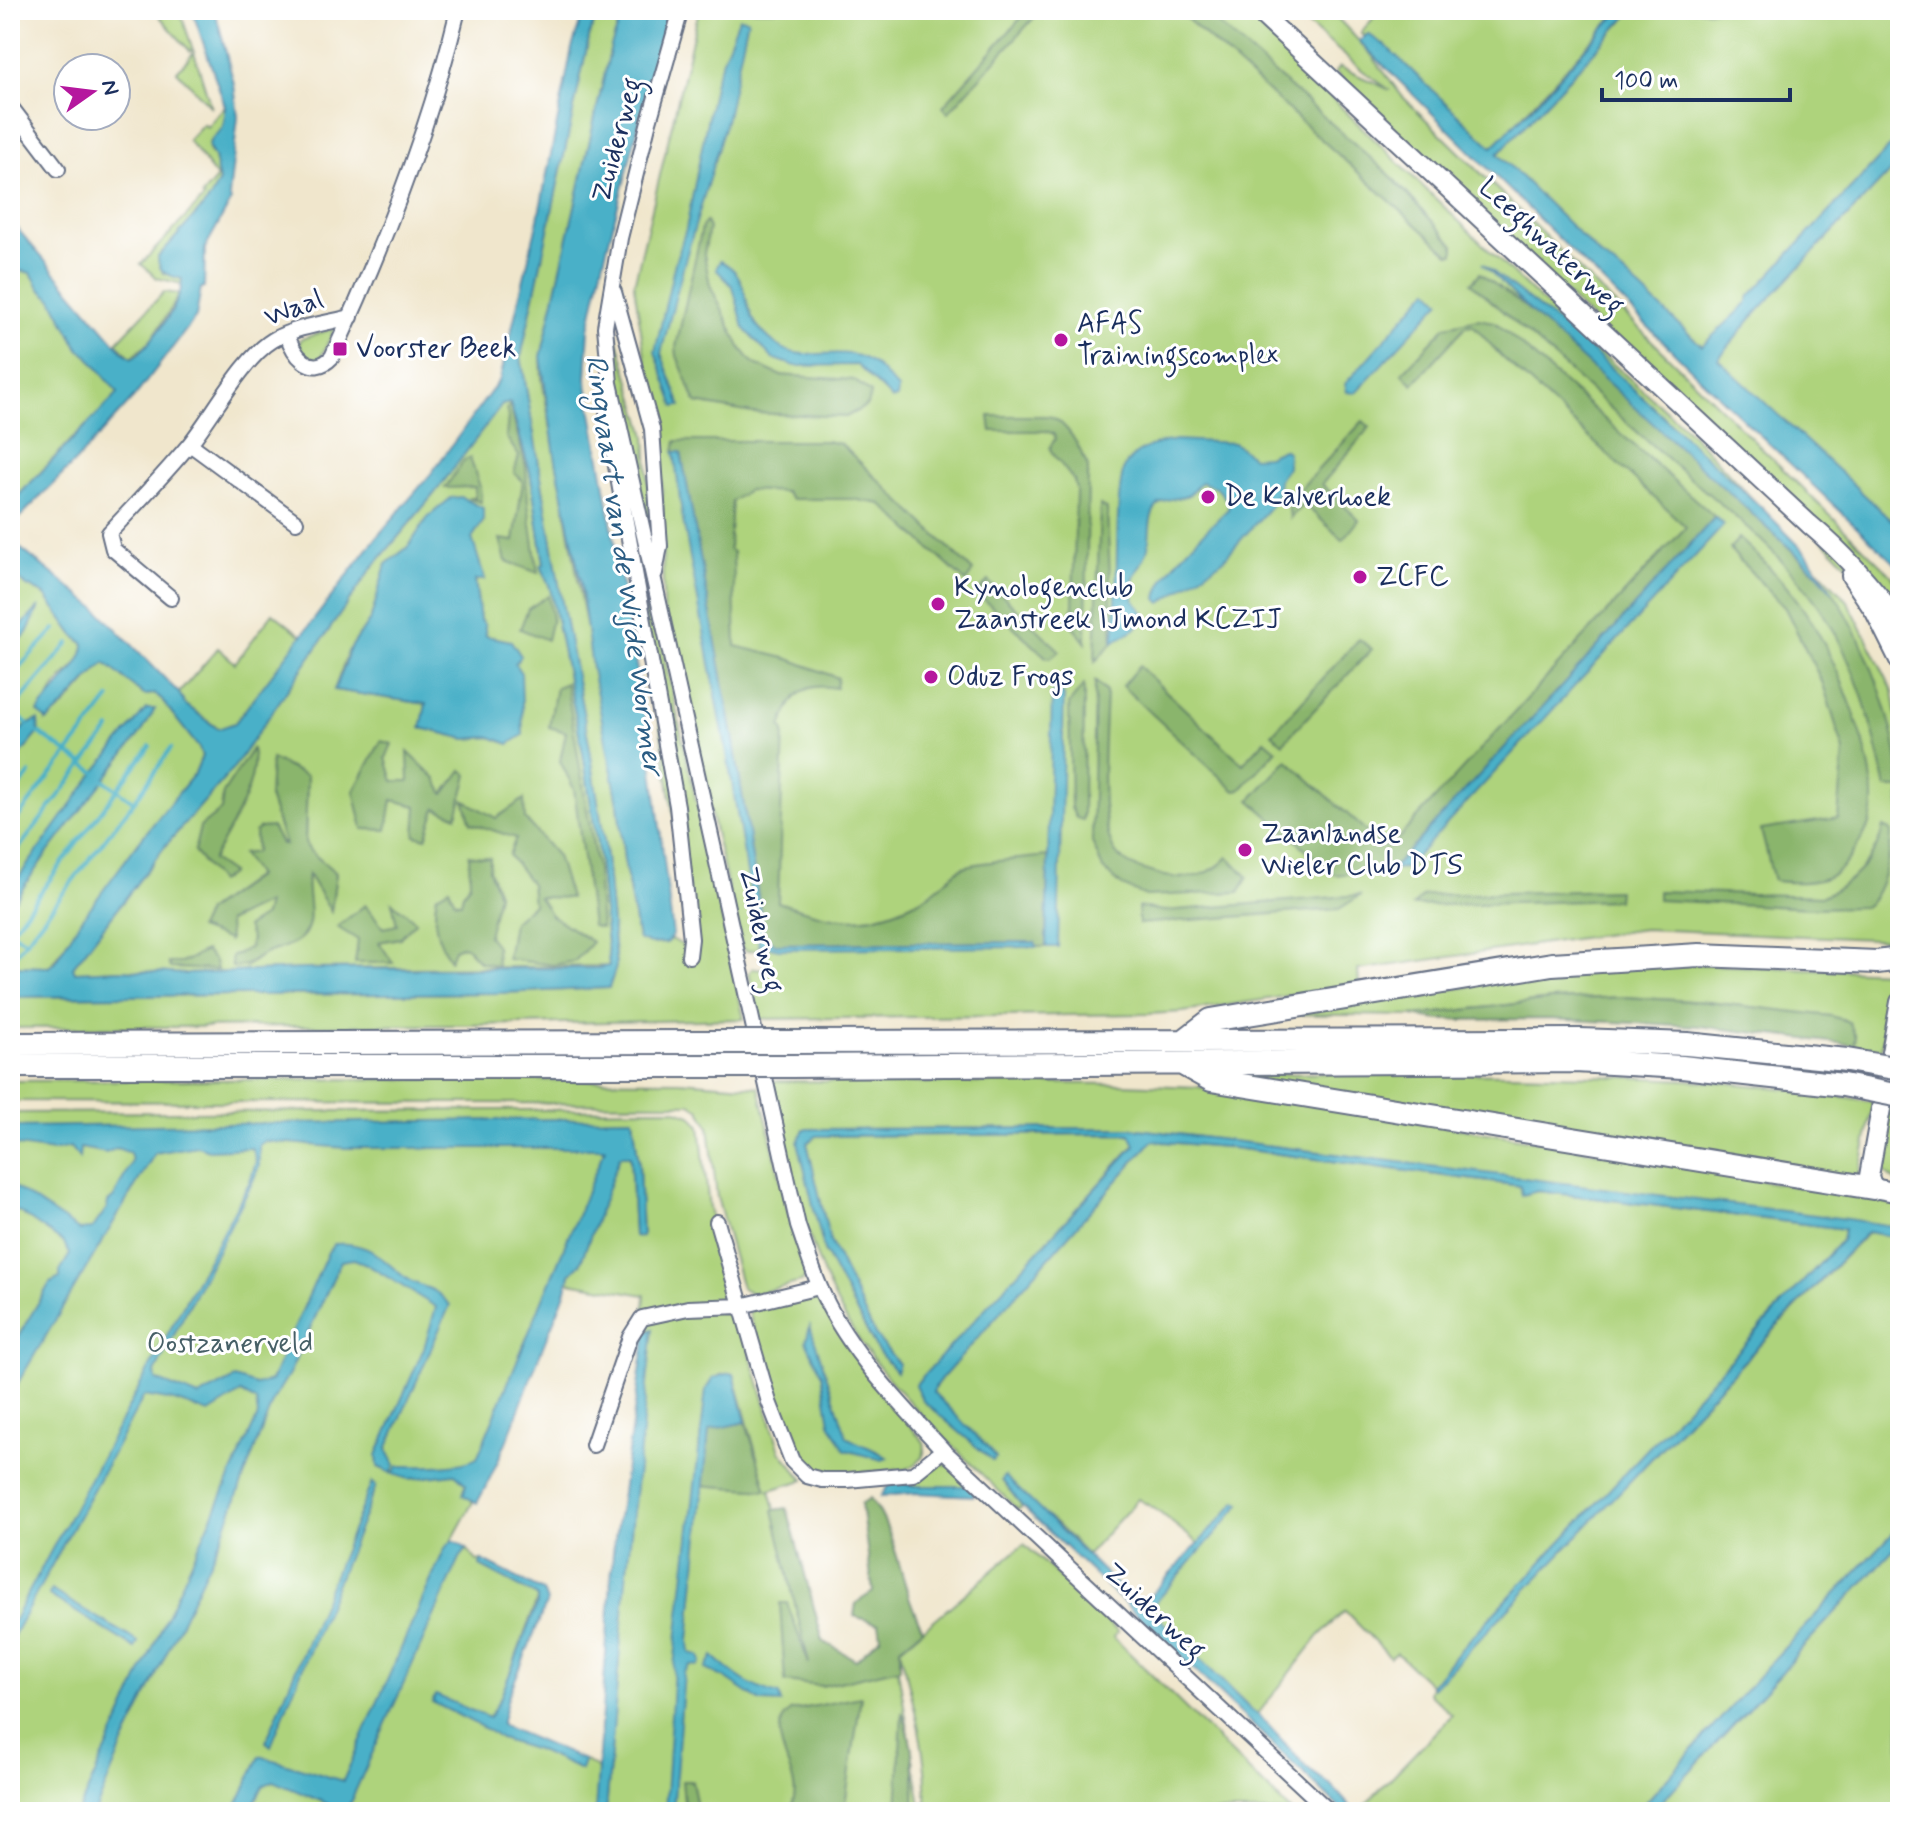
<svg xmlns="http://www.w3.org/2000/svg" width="1910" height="1822" viewBox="0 0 1910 1822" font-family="Mynerve,sans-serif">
	<rect width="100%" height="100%" fill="#fff"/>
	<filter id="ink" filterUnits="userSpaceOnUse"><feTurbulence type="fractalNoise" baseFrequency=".0125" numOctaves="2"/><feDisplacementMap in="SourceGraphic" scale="16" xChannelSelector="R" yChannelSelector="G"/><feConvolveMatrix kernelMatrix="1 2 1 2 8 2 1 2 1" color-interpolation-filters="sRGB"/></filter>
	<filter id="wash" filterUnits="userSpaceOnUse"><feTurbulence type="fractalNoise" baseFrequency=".006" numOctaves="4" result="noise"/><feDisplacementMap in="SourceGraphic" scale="32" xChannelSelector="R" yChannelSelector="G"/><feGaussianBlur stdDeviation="1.8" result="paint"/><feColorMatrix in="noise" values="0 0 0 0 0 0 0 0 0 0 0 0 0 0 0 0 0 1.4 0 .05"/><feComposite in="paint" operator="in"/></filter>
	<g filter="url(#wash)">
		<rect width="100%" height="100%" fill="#f0e6cc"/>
		<!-- green -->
		<path fill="#aed37c" stroke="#64816d" stroke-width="2" fill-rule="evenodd" d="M154,10L180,11L193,50L190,51Z
			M600,10H624L611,46L541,357L542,380L618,803L624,860L638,939L659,944L672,939L694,952L617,441L744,1019L469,1025L10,1028V997L502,993L609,988L616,967L605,846L589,743L562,602L521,357L590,33Z
			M699,10H1241L1535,295L1690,432L1848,601L1893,691L1900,736V908L1895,940L1644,929L1358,970L1359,985L1183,1012L1149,1014L759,1019L749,973L753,968L766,969L760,944L759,949L747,951L742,949L663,606L662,469L634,285Z
			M1291,10H1310L1321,20L1330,10L1369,52L1402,96L1890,574L1900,586V615L1335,72L1340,67L1390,90L1363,71Z
			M1380,10H1620L1492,148L1368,34L1365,37L1361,33Z
			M1633,10H1900V136L1750,296L1747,304L1702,346L1622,272L1602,257L1498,154Z
			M194,52L211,107L177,71Z
			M225,106C226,122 225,131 210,140L209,150L214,157L219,181L210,199L158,257L163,273L182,279V284L157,278L141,264L204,198L202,195L217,178L188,140L203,124L207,127Z
			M1900,161V528L1717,359L1757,312Z
			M10,255L37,270L121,393L74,437L10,505Z
			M164,292L180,294L152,339L132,358L116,343Z
			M613,324L646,436L651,545L617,396L611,335Z
			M335,328L321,357L316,359L305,357L299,345L301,339Z
			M511,403L530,472L544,564L541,566L550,588L583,754L599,857L609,966L302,969L186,974L121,970L75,972L73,967L166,845L232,770L372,568L434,494L502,404ZM429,516L483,522L471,538L485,579H475L480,620L486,636L511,641L515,664L509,744L491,737L466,739L422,728L426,704L334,690L348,652L371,618L386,564L408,547ZM307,776L305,843L309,851L336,873L331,910L308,873L304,934L298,940L263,954L246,967L251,938L264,916L268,902L228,922V940L206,912L257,875L243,854L257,853L255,833L274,831L281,844L285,846L269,797ZM470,856L490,858L489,869L498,894L480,962L466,947L461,946L454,949C435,927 432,925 437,895L461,903L463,894L470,883Z
			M10,571L27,586L45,595L73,634L84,644C85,667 59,675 51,694C48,701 48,713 46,721C69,706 85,681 105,662L144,695L155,694L160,698L199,748L202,756L195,773L141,839L49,967L10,966Z
			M273,613L302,636L235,723L219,729L185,704L179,693L218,648L235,663Z
			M1639,962L1890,972L1895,979L1881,1049L1854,1045C1856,1034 1852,1024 1843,1019L1708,1002L1625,997L1551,1000L1412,1016L1279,1014Z
			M1900,1047V1180L1895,1181L1881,1169L1879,1160Z
			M1406,1072C1562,1076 1719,1073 1874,1102L1858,1181L1215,1075Z
			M395,1079L680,1081L759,1087L787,1208L807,1274L802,1282L753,1294L742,1288L717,1197L709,1126L700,1110L691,1104L10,1101V1081Z
			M771,1081L1123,1084L1198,1087L1513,1137L1900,1205V1227L1131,1128L804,1129L824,1251L877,1350L899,1364L875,1335L830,1241L807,1143L816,1136L1130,1134L1135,1144L916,1385L996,1458L933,1392L936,1385L1152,1141L1225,1147L1521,1186L1523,1195L1538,1191L1844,1229L1842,1240L1459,1651L1432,1685L1433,1687L1868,1232L1900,1238V1526L1776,1657L1637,1812H1358L1452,1715L1429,1693L1431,1685L1397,1653L1390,1657L1345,1611L1319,1636L1258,1714L1251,1710L1149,1609L1240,1505L1238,1502L1199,1544L1155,1509L1138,1499L1087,1555L1055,1523L1002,1481L1022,1506L1018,1510C964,1455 903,1404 859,1340C810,1270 788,1165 771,1081Z
			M673,1109L691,1115L700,1126L709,1208L732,1295L780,1451L804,1480L770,1490L821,1681L896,1658L922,1812H606L646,1332L642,1339L645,1295L569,1282L570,1274L580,1264L619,1156H630L634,1236H642L639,1164L633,1118L570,1120L617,1156L471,1500L473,1502L451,1542L462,1555L467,1549L477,1561L482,1560L539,1594L492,1723L569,1758L584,1760L598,1769L601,1812H10V1113ZM730,1373L734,1374L757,1456L701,1431L720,1375Z
			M814,1295L869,1379L924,1442C927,1457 919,1464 906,1469L827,1475L813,1471L802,1464L788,1443L749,1313L752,1306Z
			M943,1464L950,1465L968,1480L967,1487L917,1486L909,1483Z
			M1900,1543V1812H1652L1782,1672L1800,1650Z
			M1024,1544L1118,1632L1113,1637L1291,1812H926C929,1755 913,1703 900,1649Z"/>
		<!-- forest -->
		<path fill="#8ab56c" stroke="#527265" stroke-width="2" d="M1028,10H1041L948,113L943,106Z
			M1177,10H1226L1216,22L1390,175L1454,245V254H1449Z
			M706,222L709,228L704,254L710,285L740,347L753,363L779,375L854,380L871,393L868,405L846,417L752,413L696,403L677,356L676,347L702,227Z
			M1480,273L1524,306L1584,358L1826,582C1862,630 1900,728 1900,788H1886C1873,724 1855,660 1819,606C1780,550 1722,506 1671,462C1604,403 1538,343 1471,283Z
			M1478,319L1495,322L1715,517L1563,685L1392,869L1335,875L1250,800L1287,760L1382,845L1387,847L1392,845L1686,527L1501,356L1473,325L1466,326L1413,384L1402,373L1446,326Z
			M510,405L526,467L528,503L538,573L506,561L500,539L514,541L523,481L514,473L519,456L506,437L508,416L506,410Z
			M989,416H1049C1068,422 1080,449 1088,467L1086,643L1069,621L1073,606L1076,490L1074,481L1051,451L1050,447L1055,439L1054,434L1046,431H991Z
			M1363,421L1370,427L1322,484L1359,520L1343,540L1304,504L1290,518L1288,502Z
			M676,441H826L841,444L973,571L966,582L881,504L852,499H791L785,492L748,490L732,501L729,549L733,552L736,646L789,659L838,678L836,688C801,681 792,697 781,727L784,731L778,902C836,921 867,929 925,897C938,890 951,873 963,867C974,862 1032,858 1048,856L1046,947H1037L1035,942L775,944L764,936L734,742L681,452H674Z
			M470,458L480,487L481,502L468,498H475V487L445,488L464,460Z
			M1100,505L1107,509L1113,642L1095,662Z
			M1739,538C1765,562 1789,586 1808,616C1836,659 1883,767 1871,818C1869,830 1860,841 1854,851C1847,863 1837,875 1823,879C1807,884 1790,882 1774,881L1761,830L1838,818L1844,751L1823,684L1785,608L1734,554L1730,548Z
			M988,581L1060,651L1050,658L1046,657L977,593Z
			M548,596L552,618L547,640L520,629L528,609Z
			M1359,639L1372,649L1283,743L1272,734Z
			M1139,666L1243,764L1265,740L1277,750L1240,790L1235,791L1122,686Z
			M1095,681L1106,692C1105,728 1096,826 1116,853C1127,868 1148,871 1165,876C1188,881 1212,875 1228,857L1248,877L1239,892L1146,896L1122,886L1103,869L1092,842Z
			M566,683L597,869L601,928L592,926L574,789L560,761L566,732L549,727L556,687Z
			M1084,685L1083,820L1076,818L1071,808L1069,704Z
			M381,741L392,744L386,758L393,781H409L408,752L436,779L444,794L462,770L468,775L457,816L436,808L426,838L415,835L417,806L392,800L387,830L363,829L354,791Z
			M252,749C261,781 227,832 212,860L231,873L219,882L194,852L200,827L221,810L223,793Z
			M271,759L307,776L305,843L310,851L336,873L331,912L308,874C304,895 320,926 297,941C288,947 277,949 267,953C252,959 251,967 232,967L231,957L250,947L251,938L247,927L264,916L267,903L228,921L229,940L198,929L206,912L257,876L242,854L256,852L255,832L260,828L272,827L281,844L285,845L269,797Z
			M524,799L525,819L557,856L570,898L539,897L551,915L592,942L575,961L553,965L507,959L513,922L533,904L531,884L509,855L516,838L471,823L464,800L496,818Z
			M1883,827L1891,831C1892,851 1882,896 1864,907L1811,908L1658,900V891L1822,896C1851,885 1877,858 1883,827Z
			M469,855L490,858L489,870L498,894L488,936L496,946L497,966L480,962L466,947L461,946L454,949L450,960C436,938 432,921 437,895L449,888L455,902H461L463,894L470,883Z
			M1618,890L1617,900L1413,906L1423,896L1431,895Z
			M1361,895L1339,909L1139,924L1138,907L1164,911Z
			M392,902L416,921L400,938L379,942L393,963H355L358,940L337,927L365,905L384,928L397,925Z
			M205,951L215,961L217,970L170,968L168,963H181Z
			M1625,997L1708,1002L1832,1016L1849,1022L1856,1037L1854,1045L1699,1026L1547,1019L1439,1020L1412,1016L1551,1000Z
			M746,1422L767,1490L696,1485L701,1431Z
			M870,1498C898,1532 900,1589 923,1629L900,1648V1668L822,1686L785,1682L780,1603H787L809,1664L773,1510L787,1508L823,1641L856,1660L881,1637L879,1624L854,1616L856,1603L873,1592L861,1504Z
			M861,1697L844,1812H790C793,1803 796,1795 794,1786C791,1762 766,1731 790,1711Z
			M902,1712C915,1744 915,1778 914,1812H897Z
			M682,1781H692L698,1812H685Z"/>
		<!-- water -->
		<path fill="#49b0c8" stroke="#327093" stroke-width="2" fill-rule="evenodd" d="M192,10H215L234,84L238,117L229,196L231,201L205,248L204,288H201L196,317L135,396L77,460L10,527V504L118,393L88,356L79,349L52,299L40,289L31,273L22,271L10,280V220L122,351L132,358L139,354C156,335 182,305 182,279C167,275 158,273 158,257L210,199L219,181L214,157L208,146C216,126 226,139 225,106Z
			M584,10H600L590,33L521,357L562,602L589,743L605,846L616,967L609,988L502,993L10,997V966L49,967L54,963L76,927L141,839L195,773L202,756L199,748L160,698L155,694L144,695L105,663C84,681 69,704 47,721L38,712C50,694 85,664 84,644L73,634L45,595L27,586L10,571V540L97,609L179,693L185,704L218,729L235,723L377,537L430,475L500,379L538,219L572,48ZM510,403L530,472L544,564L541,565L550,588L583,754L599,857L609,966L598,968L302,969L186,974L121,970L75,972L73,967L166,845L232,770L372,568L434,494L502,405Z
			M624,10H668L602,268L589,329L586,378L650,745L673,935L666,943L650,944L638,939L624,860L618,803L592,669L581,584L555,456L541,357L611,46Z
			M1620,10H1633L1498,154L1602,257L1622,272L1702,346L1747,304L1750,296L1900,136V161L1757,312L1718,359L1900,528V568L1701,379L1359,41L1368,34L1386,46L1492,147L1532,107Z
			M739,18L748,19L727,117L684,264L661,353L681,406L675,407L655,352L675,262L686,229L715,80Z
			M720,261C746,272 743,295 752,317C757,328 768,338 777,345C800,363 835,347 861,357C876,362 887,378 898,389L897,398L892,399L857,365L795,366L772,358L744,328L733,287L716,269Z
			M1482,263L1586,345L1764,510L1806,553L1833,592L1814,570L1538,319Z
			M1429,289L1441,301L1355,393L1347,392L1345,384Z
			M1176,440L1234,443L1253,457L1267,456L1283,449L1288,453L1287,467L1279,480L1277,494L1271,506L1223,560L1161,603L1157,599C1160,571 1208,529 1228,509L1229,502L1216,487L1201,482C1196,486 1194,492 1188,495C1180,500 1168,496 1159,504C1146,517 1152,535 1147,551C1143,566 1128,576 1133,597C1135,605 1143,607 1145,617L1135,629L1113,642C1120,607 1112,483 1127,463C1139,447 1158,443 1176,440Z
			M674,452H681L734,742L764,936L775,944L1035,942L1037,947L779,949L759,945L729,765L682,515Z
			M461,497L483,508V521L472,538L485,580H475L480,620L484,624L486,636L511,641L521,656L515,664L521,673L523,735L509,744L491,737L466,739L421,728L426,704L334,690L345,665L348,652L371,618L386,564L408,547L429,516L451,498Z
			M1715,517L1724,525L1406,868L1392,869L1563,685Z
			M40,606L27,633L10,651V638Z
			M1059,691L1064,695L1058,947H1046L1052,693Z
			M146,709H155L143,730L43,859L10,907V889L95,772Z
			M38,720L39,733L10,767C10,745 14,728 38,720Z
			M633,1118L639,1164L642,1237L634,1236L630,1156H620L580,1264L570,1274C566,1298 552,1322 544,1344C523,1397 505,1453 477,1503L463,1495L466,1484L455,1474L409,1479L393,1474L398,1466C418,1466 460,1468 477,1458L605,1148H345L265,1141L259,1145V1166L253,1181L155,1372L156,1380L199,1397L235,1378L256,1385L271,1381L328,1252L334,1244C370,1241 381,1259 407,1279C415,1285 427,1286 436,1292C441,1295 446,1301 450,1305L387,1449L395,1465L391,1473L378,1467L377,1455L424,1348L436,1307L366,1264L354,1259L341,1261L290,1372L273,1400L223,1534L122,1747L95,1812H78L258,1416L256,1401L241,1393L209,1413L174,1401L144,1396L10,1642V1627L250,1181L256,1161L252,1148L209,1150L197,1146L155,1153L10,1396V1350L50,1283L60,1278V1271L70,1254L64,1243L18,1211L10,1212V1184L79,1230L92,1229L107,1208L108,1202L114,1197L132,1161L130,1153L117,1148L106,1153L80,1148L79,1158L70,1147L53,1151L10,1145V1127Z
			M1131,1128L1847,1219L1900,1227V1238L1867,1232L1433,1688L1431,1685L1459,1651L1842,1240L1844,1229L1538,1191L1522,1195L1520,1186L1225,1147L1152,1141L936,1385L933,1392L990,1450L996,1458L993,1461L923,1401L915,1385L1135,1145L1130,1134L817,1136L807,1143L830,1241L875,1335L899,1364L896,1372L877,1350L824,1251L798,1142L804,1129Z
			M810,1326L847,1437C860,1445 876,1449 888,1458L882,1460L845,1450L830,1423L822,1375L806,1341Z
			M653,1329L626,1579L606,1812H595L613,1552L646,1332Z
			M730,1373L734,1374L746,1422L709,1430L689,1641L690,1653L699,1655L701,1662L698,1666L690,1665L684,1673L673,1812H665L674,1666L706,1389L713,1378Z
			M1005,1476L1140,1607L1237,1501L1241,1504L1150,1609L1251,1710L1258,1714L1308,1769L1332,1786L1355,1812H1344L1022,1506L1002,1480Z
			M891,1481L917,1486H973L974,1496L916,1493L881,1496Z
			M372,1482L376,1486L271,1746L266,1742Z
			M1900,1526V1543L1800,1650L1782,1672L1652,1812H1637L1776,1657Z
			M453,1540L467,1549L460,1558L346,1812H328V1804L273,1781L263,1786L250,1812H234L260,1756L343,1781L445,1548Z
			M482,1560L543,1591L547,1602L508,1697L501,1725L584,1760L581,1770L536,1750L500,1739L488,1730L432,1702L436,1695L489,1718L501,1696L537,1604V1596L480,1566Z
			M51,1590L138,1642L135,1648L49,1595Z
			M713,1656C734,1675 751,1688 779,1695L781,1703L761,1702L725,1678L706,1669Z"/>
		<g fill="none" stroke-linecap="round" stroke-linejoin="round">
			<!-- stream -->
			<path stroke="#49b0c8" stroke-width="4" d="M10,609L15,604
				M10,677L55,629
				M10,708L27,724
				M10,713L69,643
				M39,733L95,772
				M104,780L134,802
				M10,799L30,773
				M10,828L110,698
				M10,860L110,729
				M10,933L150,746
				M12,933L27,941
				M15,955L134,802L171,748"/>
		</g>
	</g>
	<g filter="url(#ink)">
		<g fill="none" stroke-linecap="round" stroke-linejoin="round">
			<!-- minor casing -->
			<g stroke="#666f84" stroke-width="18">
				<path id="minor" d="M681,10L648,125L620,238L605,327L610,383L798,1226C805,1246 811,1266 819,1285C844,1347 898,1401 943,1450L1330,1812
					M10,106L58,169
					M614,292L652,429L660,546L655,573
					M287,334C293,354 311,379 332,357C384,245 429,130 458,10
					M608,399L607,416L677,806L691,939L689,956
					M190,444L296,522
					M171,598L113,549L109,533C136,504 163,476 188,446C212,417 243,358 273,340C295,327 327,323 351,317
					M717,1222L769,1402L792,1461L807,1476L822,1480H847L913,1474L943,1450
					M593,1445L630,1337L642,1318L688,1308L741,1306L819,1287"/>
			</g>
			<!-- major casing -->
			<g stroke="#666f84" stroke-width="22">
				<path id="major" d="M1257,10L1809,524C1845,554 1873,586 1900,624
					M1851,576L1875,612L1900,662
					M1900,1002L1869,1176L1873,1188L1900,1193"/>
			</g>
			<!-- highway casing -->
			<g stroke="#666f84" stroke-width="26">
				<path id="highway" d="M1185,1040L1211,1020L1552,964L1699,955L1877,962L1900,959
					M788,1042L1580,1040L1687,1044L1847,1060
					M10,1044L705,1042
					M1184,1065L1211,1080L1873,1188
					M10,1066H709
					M789,1066L1575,1061L1682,1067L1843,1085"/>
			</g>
			<!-- minor -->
			<use href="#minor" stroke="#fff" stroke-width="14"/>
			<!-- major -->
			<use href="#major" stroke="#fff" stroke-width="18"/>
			<!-- highway -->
			<use href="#highway" stroke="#fff" stroke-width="22"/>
			<!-- highway-bridge casing -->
			<g stroke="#666f84" stroke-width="26" stroke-linecap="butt">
				<path id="highway-bridge" d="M705,1042H788
					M1847,1060L1900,1069
					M709,1066H789
					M1843,1085L1900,1096"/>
			</g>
			<!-- highway-bridge -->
			<use href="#highway-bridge" stroke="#fff" stroke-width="22"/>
		</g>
	</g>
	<!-- markers -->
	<g fill="#b5179e" stroke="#fff" stroke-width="3">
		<circle cx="1061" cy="340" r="8"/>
		<rect x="332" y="341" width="16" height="16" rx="4"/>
		<circle cx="1208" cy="497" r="8"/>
		<circle cx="1360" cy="577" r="8"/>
		<circle cx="938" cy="604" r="8"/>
		<circle cx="931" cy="677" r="8"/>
		<circle cx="1245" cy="850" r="8"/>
	</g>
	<g text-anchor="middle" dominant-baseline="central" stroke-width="6" stroke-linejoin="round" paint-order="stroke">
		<!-- street labels -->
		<g font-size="28" fill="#1b2f5e" stroke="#fff">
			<text transform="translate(618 140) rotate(-75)">Zuiderweg</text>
			<text transform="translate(1551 247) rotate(43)">Leeghwaterweg</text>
			<text transform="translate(294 309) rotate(-20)">Waal</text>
			<text transform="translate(760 930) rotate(78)">Zuiderweg</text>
			<text transform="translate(1154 1612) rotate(43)">Zuiderweg</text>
		</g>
		<!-- poi labels -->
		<g font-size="28" fill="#1b2f5e" stroke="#fff" text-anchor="start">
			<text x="1077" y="324">AFAS<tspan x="1077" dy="32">Trainingscomplex</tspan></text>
			<text x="356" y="349">Voorster Beek</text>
			<text x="1224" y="497">De Kalverhoek</text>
			<text x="1376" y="577">ZCFC</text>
			<text x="954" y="588">Kynologenclub<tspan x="954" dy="32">Zaanstreek IJmond KCZIJ</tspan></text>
			<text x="947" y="677">Oduz Frogs</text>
			<text x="1261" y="834">Zaanlandse<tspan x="1261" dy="32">Wieler Club DTS</tspan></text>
		</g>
		<!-- park labels -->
		<g font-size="28" fill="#476067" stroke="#fff">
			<text x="230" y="1344">Oostzanerveld</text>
		</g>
		<!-- water labels -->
		<g font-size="30" font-style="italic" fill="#2b5c83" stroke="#fff">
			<text transform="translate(624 565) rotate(82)">Ringvaart van de Wijde Wormer</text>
		</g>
	</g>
	<!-- margin -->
	<rect width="1910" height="1822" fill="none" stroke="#fff" stroke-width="40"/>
	<!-- north arrow -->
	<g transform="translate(92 92) rotate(76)"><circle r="38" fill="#ffffff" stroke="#a4acbf" stroke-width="2"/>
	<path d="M0-6L14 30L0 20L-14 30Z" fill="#b5179e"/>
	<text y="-12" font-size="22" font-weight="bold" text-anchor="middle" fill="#1b2f5e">N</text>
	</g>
	<!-- scale -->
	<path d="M1602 88v12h188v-12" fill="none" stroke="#1b2f5e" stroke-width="4"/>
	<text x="1614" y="88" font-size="24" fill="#1b2f5e" stroke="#ffffff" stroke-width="6" paint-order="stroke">100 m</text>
</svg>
